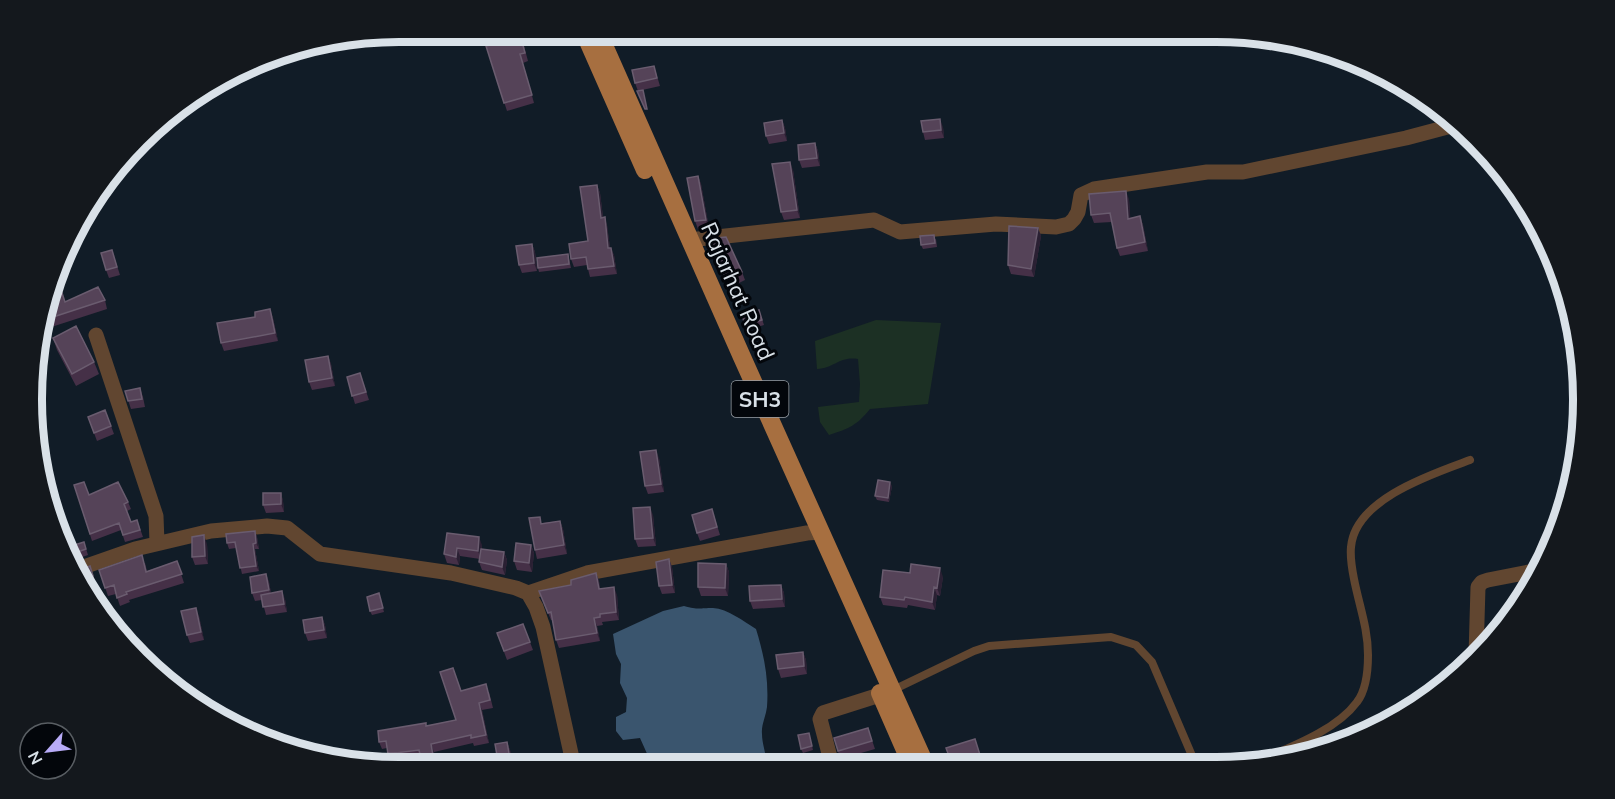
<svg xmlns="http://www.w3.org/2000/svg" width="1615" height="799" viewBox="0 0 1615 799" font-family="Mulish,sans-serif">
	<rect width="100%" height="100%" fill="#111c27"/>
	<!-- green -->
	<path fill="#1c3024" d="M876,320L941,323L928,404L870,409C856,426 850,428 829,435L820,422L818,407L859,402L860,384L858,359C839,356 835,368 817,369L815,341Z"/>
	<!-- water -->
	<path fill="#3a556e" d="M684,606C699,610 699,608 713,608C728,609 743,621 756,629C764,655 769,679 767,707C766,716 761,725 762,734C762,745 767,754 766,766L653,767L640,738L623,740L616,731V717L626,712L627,698L620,683L621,664L616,654L613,634L663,611Z"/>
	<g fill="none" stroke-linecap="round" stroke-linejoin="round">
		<!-- lane -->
		<path stroke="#614630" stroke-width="8" d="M893,690L974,651L989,646L1111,637L1136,645L1152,662L1196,765
			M1252,764C1285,749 1335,732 1357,702C1367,689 1368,670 1368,655C1368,628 1359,605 1354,579C1352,569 1350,557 1351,547C1355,499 1432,474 1470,460"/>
		<!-- street -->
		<path stroke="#614630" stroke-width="15" d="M689,240L874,220L900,232L996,224L1056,227L1069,224L1074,219L1078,212L1081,195L1094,189L1207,172H1243L1406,138L1455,125
			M96,335L156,516L157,543
			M75,570L135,549L211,531L267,526L287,528L320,554L451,573L516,588L528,593L536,607L543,627L574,767
			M528,593L587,573L807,533L821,532
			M1476,655L1478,587L1482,582L1488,580L1539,570
			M831,761L820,719L823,713L889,692"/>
		<!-- primary -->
		<path stroke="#a76f40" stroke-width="18" d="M584,32L645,170
			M598,32L742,357L926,766
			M880,693L912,766"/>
	</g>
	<!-- wall -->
	<path fill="#453047" d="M486,46H524L528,61L523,63L534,103L507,111Z
		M654,66L660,86L638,91L635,83Z
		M782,120L785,128L787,141L769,144L766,136Z
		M943,127L944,138L925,140L923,132Z
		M815,143L818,151L820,166L802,168L799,160Z
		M793,170L800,218L784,220L781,212Z
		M698,176L701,184L709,228L698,229L695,221Z
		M597,185L600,193L603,217L607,225L610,248L614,255L617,274L590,277L587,265L574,267L571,259L588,241Z
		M1129,199L1130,218L1140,216L1143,225L1148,251L1120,256L1117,248L1112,222L1094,223L1091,215Z
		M1038,228L1041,236L1034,277L1011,274L1008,265Z
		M707,239L742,272L745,280L729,288Z
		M936,239L937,247L923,249L921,245Z
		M532,244L535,252L537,271L522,273L519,265Z
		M112,250L120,275L109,278L106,270Z
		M568,254L571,268L539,272L538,268Z
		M51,296L66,302L105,300L107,309L39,331V327Z
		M270,309L273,318L278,341L224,351L221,343L255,317Z
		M759,310L764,325L747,330L742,315Z
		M53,338L94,362L99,374L76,386L57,350Z
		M328,356L331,364L335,386L312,390L309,382Z
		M360,373L369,400L355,404L347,377Z
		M140,388L143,397L145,407L131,409L125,391Z
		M105,410L114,434L97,441L88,417Z
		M659,458L664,492L648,494L645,486Z
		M74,485L89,495L128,502L131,509L127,511L131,522L137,520L143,537L125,542L121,530L92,541Z
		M892,486L889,502L877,500L875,496Z
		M281,493L283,501L284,512L266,513L263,505Z
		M712,509L720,535L700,541L697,533Z
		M653,515L656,546L638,547L635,539Z
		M560,521L563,529L567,554L537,559L535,550L542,523Z
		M255,531L257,537L259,549H255L259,571L242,574L236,548L229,549L227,543Z
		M447,533L482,545V549L504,552L507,560L505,575L482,570L479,562L480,559L460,556L459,565L447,563L444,554Z
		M84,542L88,555L71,561L65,548Z
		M207,544L208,564L195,565L192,557Z
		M531,545L534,553L532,572L517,570L514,561Z
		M669,559L672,567L675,593L662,594L659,586Z
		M177,561L184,583L129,600L130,602L120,606L116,594L108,596L99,570L145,563L147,571Z
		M726,564L729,572L728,596H701L698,587Z
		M76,571L93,574L96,584L88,587Z
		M596,573L599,581L600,589L617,595L619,620L602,622L603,625L597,626L600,641L559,648L556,640L553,620H551L539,591L571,585Z
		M266,574L269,582L271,593L285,599L287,612L266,615L262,600L255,601L252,593Z
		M943,577L940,596L937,595L935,610L908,605L907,608L883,605L880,597Z
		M781,585L784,593L785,607L753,609L750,601Z
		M379,593L384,612L372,615L370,611Z
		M199,616L204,640L190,643L187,635Z
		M322,617L325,625L327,638L308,641L305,633Z
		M523,624L533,650L507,660L497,633Z
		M803,652L806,660L807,674L781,678L778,669Z
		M461,691L489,692L493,708L482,710L489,743L474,746L473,743L434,752L437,767H423L421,758L391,762L387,748L382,749L379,742L426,726L456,720Z
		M868,728L875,749L840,759L838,751Z
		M809,733L813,750L803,753L801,749Z
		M975,739L983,763L975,765H952L946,748Z
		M507,742L510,750L513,767H499L495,744Z"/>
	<!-- shaded-wall -->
	<path fill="#2a2033" d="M940,119L943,127L944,138L941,130Z
		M782,120L785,128L787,141L784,133Z
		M815,143L818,151L820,166L817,158Z
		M790,162L793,170L800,218L797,210Z
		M698,176L701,184L709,228L706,220Z
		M597,185L600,193L604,225L601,218Z
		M1126,191L1129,199L1131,227L1128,219Z
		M1140,216L1143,225L1148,251L1145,242Z
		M605,217L607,225L611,256L608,248Z
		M1038,228L1041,236L1034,277L1031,269Z
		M532,244L535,252L537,271L534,263Z
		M611,248L614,255L617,274L614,266Z
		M270,309L273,318L278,341L275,333Z
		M328,356L331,364L335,386L332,378Z
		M656,450L659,458L664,492L661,484Z
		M890,482L892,486L889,502L888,498Z
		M281,493L283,501L284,512L281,504Z
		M650,507L653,515L656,546L653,538Z
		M560,521L563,529L567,554L564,545Z
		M255,531L257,537L259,549L256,543Z
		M204,535L207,544L208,564L205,556Z
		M479,537L482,545L481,559L478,551Z
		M253,544L255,549L259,571L256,566Z
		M531,545L534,553L532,572L529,563Z
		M457,548L460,556L459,565L456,557Z
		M504,552L507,560L505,575L502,567Z
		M69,555L71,561L70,563L68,556Z
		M669,559L672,567L675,593L672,585Z
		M726,564L729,572L728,596L725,588Z
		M940,568L943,577L940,596L937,588Z
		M596,573L599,581L601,597L599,589Z
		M266,574L269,582L272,598L269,590Z
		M781,585L784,593L785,607L782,599Z
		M614,587L617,595L619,620L616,612Z
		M934,587L937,595L935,610L932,602Z
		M282,591L285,599L287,612L284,604Z
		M196,608L199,616L204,640L201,632Z
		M322,617L325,625L327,638L324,630Z
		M594,618L597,626L600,641L597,633Z
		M803,652L806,660L807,674L804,666Z
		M479,703L482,710L489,743L486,735Z
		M507,742L510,750L513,767H512L511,765Z
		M431,744L434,752L437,767H435Z"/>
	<!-- building -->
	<path fill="#554358" stroke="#6a5c6f" stroke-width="1.5" d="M521,38L525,53L520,54L532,95L504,103L486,46Z
		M654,66L657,78L635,83L632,70Z
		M643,90L647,109H645L637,91Z
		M940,119L941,130L923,132L921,121Z
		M782,120L784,133L766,136L764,123Z
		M815,143L817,158L799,160L798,145Z
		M790,162L797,210L781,212L772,164Z
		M698,176L706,220L695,221L687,178Z
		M597,185L601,218L605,217L608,248H611L614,266L588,269L586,257L571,259L569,244L588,241L580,187Z
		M1126,191L1128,219L1140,216L1145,242L1117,248L1110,213L1091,215L1089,194Z
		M1009,226L1038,228L1031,269L1008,265Z
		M934,235L935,243L921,245L920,236Z
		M726,237L742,272L726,280L707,239Z
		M532,244L534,263L519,265L516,246Z
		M112,250L117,267L106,270L101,253Z
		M568,254L569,264L538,268L537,258Z
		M98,287L105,300L41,321L51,296L62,293L65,302Z
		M270,309L275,333L221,343L217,323L255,317V312Z
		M759,310L762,320L745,325L742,315Z
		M76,326L94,362L72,374L53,338Z
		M328,356L332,378L309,382L305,360Z
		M360,373L366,392L352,396L347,377Z
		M140,388L142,399L128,401L125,391Z
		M105,410L111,426L94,433L88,417Z
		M656,450L661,484L645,486L640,452Z
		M878,480L890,482L888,498L875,496Z
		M84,482L89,495L118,482L128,502L124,504L131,522L137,520L140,530L123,535L119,523L90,534L74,485Z
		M263,493H281V504L263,505Z
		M650,507L653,538L635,539L633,508Z
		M712,509L717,527L697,533L692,515Z
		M540,517L541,524L560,521L564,545L535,550L529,518Z
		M255,531L256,543L253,544L256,566L240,568L235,542L227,543L226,534Z
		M447,533L479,537L478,551L457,548L456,557L444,554Z
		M204,535L205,556L192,557V537Z
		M84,542L86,549L69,555L68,556L65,548Z
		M516,543L531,545L529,563L514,561Z
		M481,549L504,552L502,567L479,562Z
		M142,555L146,572L177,561L182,574L126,592L127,594L117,598L114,585L105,588L99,570Z
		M669,559L672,585L659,586L656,562Z
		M698,563L726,564L725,588L698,587Z
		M911,564L940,568L937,588L934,587L932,602L905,597L904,600L880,597L883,570L910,573Z
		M90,566L93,576L82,579L76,571Z
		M596,573L599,589L614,587L616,612L600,614V617L594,618L597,633L556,640L551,612L548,613L539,591L571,585V580Z
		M266,574L269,590L252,593L250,577Z
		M781,585L782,599L750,601L749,586Z
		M282,591L284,604L263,607L261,595Z
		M379,593L383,608L370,611L367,597Z
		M196,608L201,632L187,635L181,611Z
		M322,617L324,630L305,633L303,620Z
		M523,624L530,642L504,651L497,633Z
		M803,652L804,666L778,669L776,655Z
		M453,668L461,691L486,684L490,700L479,703L486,735L471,738V735L431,744L435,767H423L419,750L388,754L386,741L379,742L378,731L426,723V726L456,720L440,672Z
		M868,728L872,741L838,751L834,738Z
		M809,733L812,746L801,749L798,735Z
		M975,739L980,755L952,764L946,748Z
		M507,742L511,765L499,767L495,744Z"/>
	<g text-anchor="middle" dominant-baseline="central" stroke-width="6" stroke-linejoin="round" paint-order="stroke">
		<!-- shield labels -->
		<rect fill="#03060b" stroke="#999fa6" stroke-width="1.5" x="731.5" y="381" width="57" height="36" rx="4.5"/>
		<g font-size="21" font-weight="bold" fill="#d9e1e8">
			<text x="760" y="399">SH3</text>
		</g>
		<!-- street labels -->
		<g font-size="22" fill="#d9e1e8" stroke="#03060b">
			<text transform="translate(738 291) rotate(66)">Rajarhat Road</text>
		</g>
	</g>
	<!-- crop -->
	<path d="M0 0H1615V799H0ZM399 42H1216A357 357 0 0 1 1573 399V400A357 357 0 0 1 1216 757H399A357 357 0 0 1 42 400V399A357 357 0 0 1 399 42Z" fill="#14181d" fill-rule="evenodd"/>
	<path fill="none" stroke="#d9e1e8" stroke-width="8" d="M399 42H1216A357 357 0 0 1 1573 399V400A357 357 0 0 1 1216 757H399A357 357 0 0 1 42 400V399A357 357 0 0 1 399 42Z"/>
	<!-- north arrow -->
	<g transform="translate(48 751) rotate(242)"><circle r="28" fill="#03060b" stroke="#595e63" stroke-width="1.5"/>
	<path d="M0-4.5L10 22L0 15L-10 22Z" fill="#b8abf7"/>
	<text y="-9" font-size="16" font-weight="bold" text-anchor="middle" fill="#d9e1e8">N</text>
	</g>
</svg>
